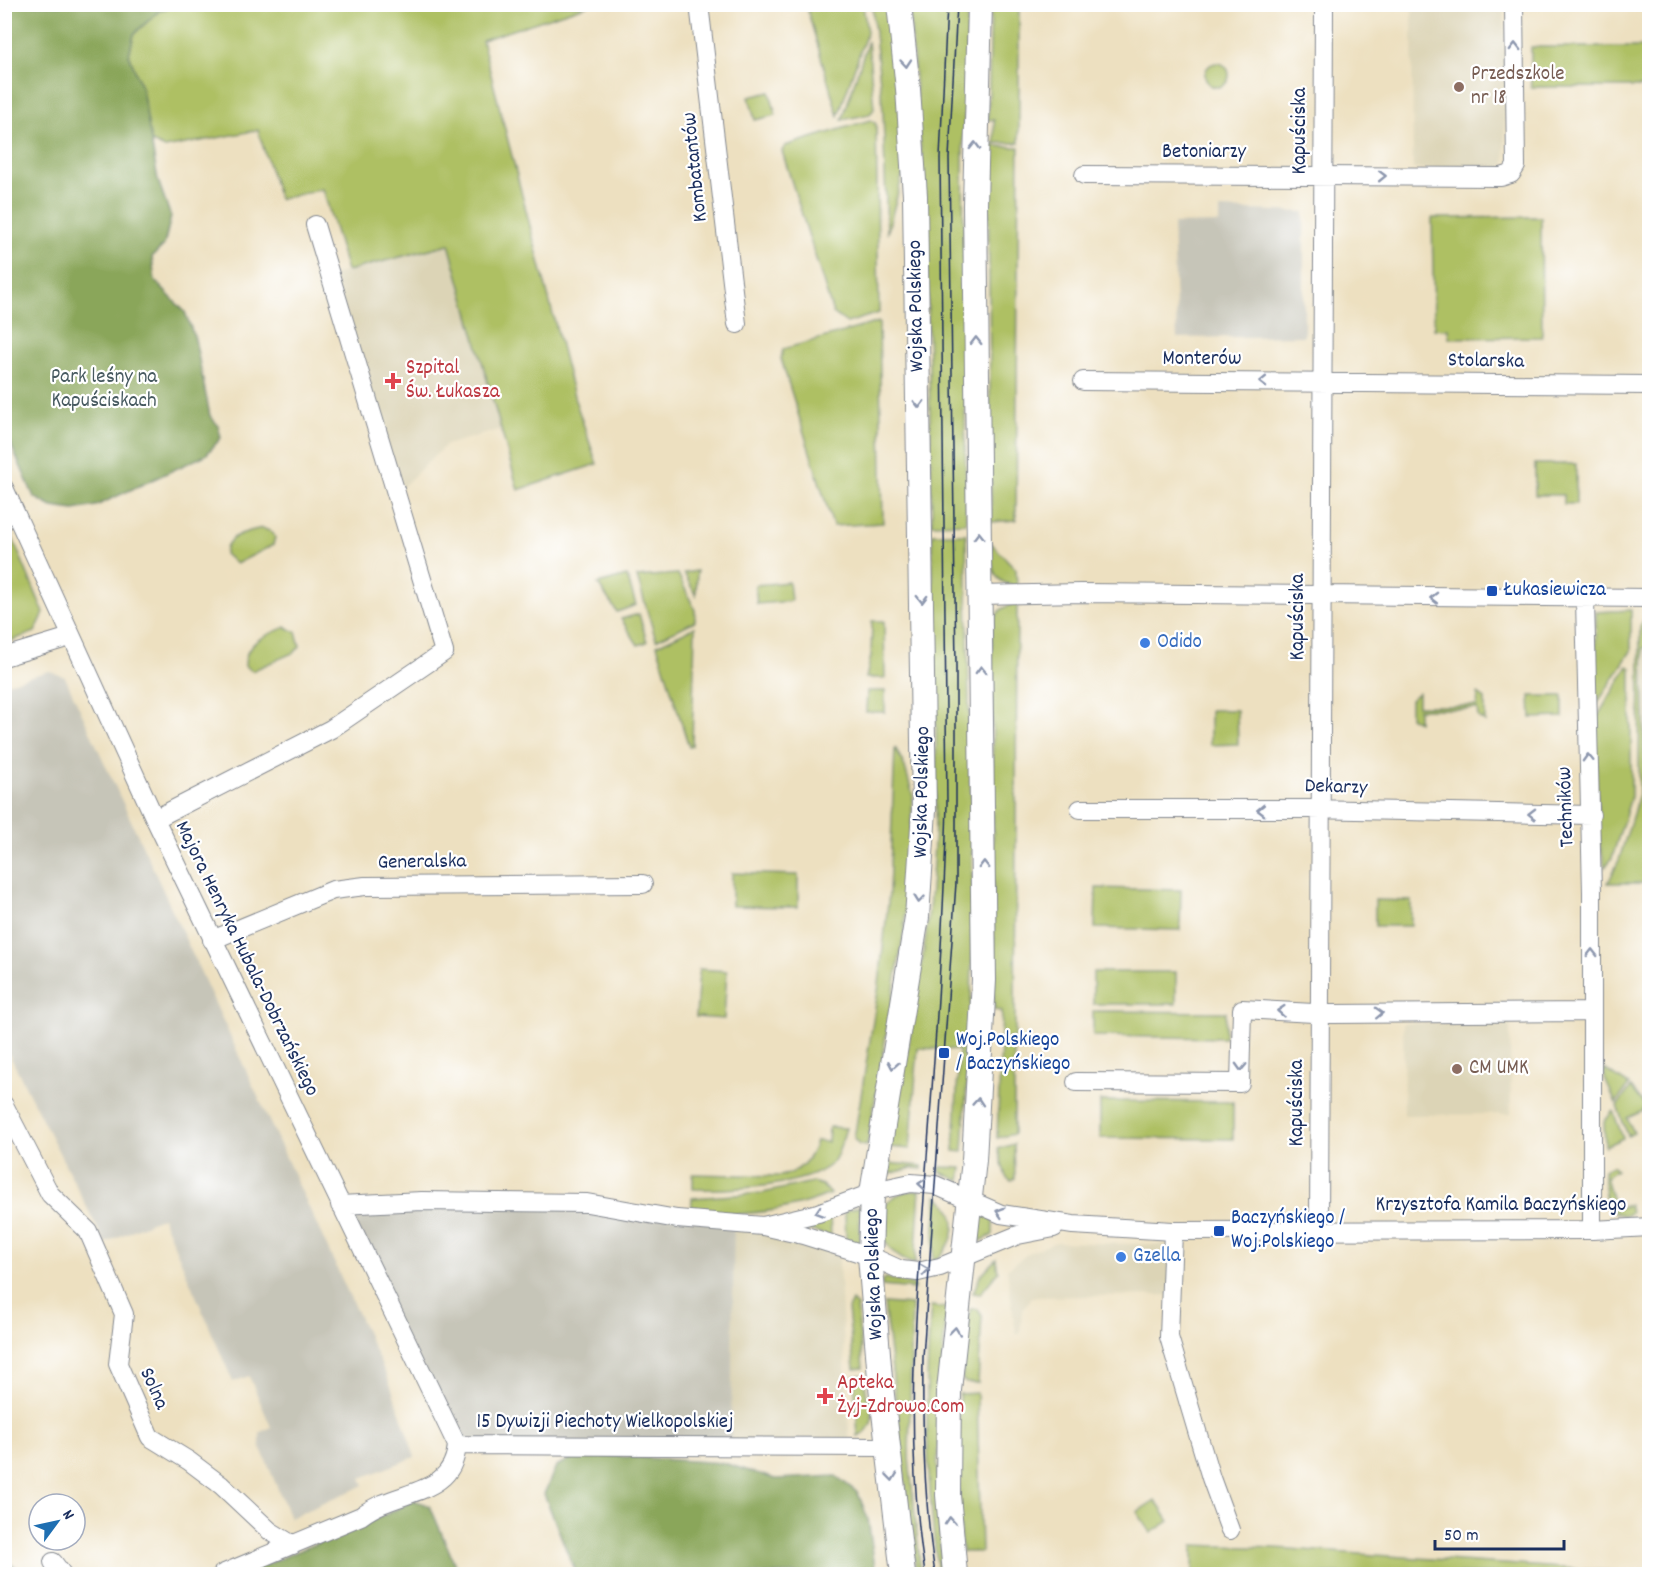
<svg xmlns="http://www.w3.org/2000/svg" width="1654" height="1579" viewBox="0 0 1654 1579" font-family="Dekko,sans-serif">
	<rect width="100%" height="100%" fill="#fff"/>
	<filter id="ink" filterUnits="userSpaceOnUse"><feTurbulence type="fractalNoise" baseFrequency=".0167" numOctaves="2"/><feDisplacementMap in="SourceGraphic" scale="12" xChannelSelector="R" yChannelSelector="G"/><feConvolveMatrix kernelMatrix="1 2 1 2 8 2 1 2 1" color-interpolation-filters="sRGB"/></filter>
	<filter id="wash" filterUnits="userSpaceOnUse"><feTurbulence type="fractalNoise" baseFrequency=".008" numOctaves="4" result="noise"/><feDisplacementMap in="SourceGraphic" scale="24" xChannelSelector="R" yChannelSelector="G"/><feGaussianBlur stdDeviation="1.35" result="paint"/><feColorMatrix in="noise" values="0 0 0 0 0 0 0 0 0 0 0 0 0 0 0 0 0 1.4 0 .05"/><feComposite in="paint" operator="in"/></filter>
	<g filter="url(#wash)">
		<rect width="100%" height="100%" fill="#ede0c0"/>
		<!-- built -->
		<path fill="#dcd4b6" d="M1412,5H1504L1505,169H1413Z
			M449,244L502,429L446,445L395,494L330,276Z
			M1643,647H1650V804H1645Z
			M1510,1022L1511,1114L1404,1115L1403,1023Z
			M734,1225L838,1246L850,1447L731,1446Z
			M1056,1242L1172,1245L1170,1295L1032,1297L1022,1312L1020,1334H1016L1007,1269L1030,1252Z"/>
		<!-- industrial -->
		<path fill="#c6c5b8" d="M1219,209L1304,212V336L1177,338L1173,224L1219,223Z
			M49,671L65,677L391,1386L415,1457L361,1478L364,1485L290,1518L260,1446V1433L271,1427L249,1376L233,1382L162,1217L105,1243L5,1046V684Z
			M587,1203L734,1225L731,1446L457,1445L340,1205Z"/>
		<!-- green -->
		<path fill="#aec064" stroke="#647861" stroke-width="1.5" d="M177,5H588L482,40L575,400L597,464L518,490L449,244L347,271L323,189L279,199L258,130L165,148L150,141L142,89L129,55L134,34L159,11Z
			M806,5H863L867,32L838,116Z
			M872,5H890L905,166L887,234L883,111Z
			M909,5H968L963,151L966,523L932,524L926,216Z
			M991,5H1019V143H995L994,120H988Z
			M868,41L874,109L870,114L842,120Z
			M1531,47H1649V87H1531Z
			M1205 75a12 12 0 1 1 24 0a12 12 0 1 1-24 0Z
			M770,92L776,115L755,120L749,97Z
			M870,120L876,124L879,313L847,323L833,313L782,151L785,146Z
			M991,146L1019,147L1016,520L991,522L988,150H991Z
			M1541,217L1542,337L1449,338L1448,329H1434L1432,218Z
			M879,322L883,523L833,526L781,359L783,349Z
			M1535,464H1576V504H1564V495H1535Z
			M5,520L44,613L35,632L5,643Z
			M262,528L272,532L275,537L273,545L236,564L225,554C225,535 248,531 262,528Z
			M932,534H966L973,915L971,1005L963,1152L954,1151L959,1050L918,1048L910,1149L890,1147C906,1053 927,958 933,863C940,754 934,644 932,534Z
			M991,543L1016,569L1017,586C991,584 991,564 991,543Z
			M697,571L696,596L684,573Z
			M678,574L695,610V621L656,640L637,577Z
			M627,576L636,605L617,612L598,584Z
			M789,582L791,601L757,604L755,585Z
			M1017,604L1015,1038H1001L1002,1011L994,1010L992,632C993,616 1000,605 1017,604Z
			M1631,610V651L1595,707L1596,612Z
			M1649,612V647L1643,648L1645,804H1649V883H1608L1619,860L1639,794L1640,626Z
			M639,614L647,642L638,645L621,619Z
			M872,621H884L885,678H866L871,656Z
			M286,627L296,632L300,646L295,652L252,671L245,666C244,641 267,635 286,627Z
			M695,627L692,746L689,747L657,645Z
			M1628,666L1631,668V797L1612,858L1605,867L1599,841L1594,722Z
			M867,691H885V712H866Z
			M1418,693V706H1477L1478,694L1485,699V722L1478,717L1477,709H1418V722L1410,717V700Z
			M1530,696H1563V717L1531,718Z
			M1210,710H1237L1238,744L1210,745Z
			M895,747L905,767L913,796L904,931L867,1146L859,1145L854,1139L879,984L889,893Z
			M732,873L798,875V907L732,906Z
			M1096,888L1181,890L1180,930L1095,928Z
			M1375,900L1411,901V926H1375Z
			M699,969L727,971L724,1019L696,1017Z
			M1093,972H1176V1004H1093Z
			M1093,1011L1226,1012L1225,1038L1093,1036Z
			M1001,1045L1014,1046V1134L997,1138Z
			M1604,1069L1629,1085L1616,1103L1605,1079Z
			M1631,1087L1645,1105L1643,1111L1627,1118L1634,1133L1628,1136L1617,1106Z
			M1100,1101L1233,1102V1139L1100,1138Z
			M1613,1111L1623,1138L1605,1146L1604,1122Z
			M829,1127L846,1128C842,1139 840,1155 832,1163C806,1188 727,1190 693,1189V1174L779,1176C798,1174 811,1160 816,1141L828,1142Z
			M1014,1144L1015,1178L1011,1181L1006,1177L998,1149Z
			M887,1163L922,1166V1169L912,1168L885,1175Z
			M1612,1166L1616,1170L1606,1177L1615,1208L1629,1205L1631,1212L1627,1215C1601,1215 1604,1188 1604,1170Z
			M940,1167L962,1168L960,1181L940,1172Z
			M812,1182L822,1185L830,1194C785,1213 739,1217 691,1213L692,1198L763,1193Z
			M920,1190L915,1264C877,1255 867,1205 902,1193C908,1191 915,1191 920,1190Z
			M937,1196C963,1213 957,1246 933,1261Z
			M860,1206V1245L846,1242L845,1211Z
			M981,1214L993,1219V1235L978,1242Z
			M830,1215L831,1237L801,1227V1224Z
			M996,1259L998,1272L980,1294L973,1293L980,1276Z
			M886,1278L914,1285V1289L882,1286V1280Z
			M852,1301L857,1306L863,1368L854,1369L848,1309Z
			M884,1303L912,1305L909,1458L921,1574H916V1570Z
			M931,1306L947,1308C938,1401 933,1481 943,1574H938C927,1485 923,1397 931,1306Z
			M970,1309H978L982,1315L978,1383H966L962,1379Z
			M864,1375L867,1398H872C873,1415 875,1428 858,1437L854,1376Z
			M977,1393L981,1552H962L958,1488L959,1394Z
			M1155,1500L1169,1521L1151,1533L1137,1512Z
			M1193,1545L1275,1548L1649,1574H1193Z"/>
		<!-- forest -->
		<path fill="#8aa65a" stroke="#526a5c" stroke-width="1.5" d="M4,5H177L159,11L134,34L129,55L142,89L158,180L171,217L164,245L152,257L155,281L185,312L195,339L210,416L218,425L221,438L206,455L96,506L74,510L52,507L34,497L5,431Z
			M581,1454L724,1463L775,1479L836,1476L858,1493L868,1519L876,1574H576L544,1494L556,1466Z
			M414,1500L430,1506L459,1574H243L387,1514Z
			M5,1561L28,1574H5Z"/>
	</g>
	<g filter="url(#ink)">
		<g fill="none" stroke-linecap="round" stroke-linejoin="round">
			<!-- street casing -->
			<g stroke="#84888f" stroke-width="20">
				<path id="street" d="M699,4L737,324
					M1084,175L1501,177L1511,174L1516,166L1514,4
					M1083,381L1650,385
					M4,488L155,819L457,1445
					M980,595L1081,593L1650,598
					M1585,600L1592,892V1230
					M4,657L70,637
					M1080,809H1309L1591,815
					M155,819L331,729L444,652L315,225
					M212,940L333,890L365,886L643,884
					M1076,1082L1240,1083L1242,1009L1332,1014L1592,1012
					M4,1105L50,1194L88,1231L124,1314L118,1364L150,1437L189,1461L221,1485L270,1531L293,1545
					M340,1205L422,1201L587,1203L677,1219L763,1226L803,1235L870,1256L901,1270L918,1272L940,1267L1018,1235L1054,1228
					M763,1226L818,1213L883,1189L911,1183L935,1185L1001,1214L1073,1225L1173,1231L1592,1230L1650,1227
					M1319,1230L1324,4
					M1173,1231L1169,1337L1211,1478L1230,1530
					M53,1562L62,1574
					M222,1574L361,1516C397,1488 453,1498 457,1445L888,1447"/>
			</g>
			<!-- secondary casing -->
			<g stroke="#84888f" stroke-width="26">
				<path id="secondary" d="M899,4L908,89L915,196L924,810L917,917L872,1193L870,1256L880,1378L903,1574
					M955,1574L948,1495L949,1390L974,1160L984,980L975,205L980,4"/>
			</g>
			<!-- street -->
			<use href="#street" stroke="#fff" stroke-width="18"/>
			<!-- secondary -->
			<use href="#secondary" stroke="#fff" stroke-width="24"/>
			<!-- tram -->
			<path stroke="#1b2f5e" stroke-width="1.5" d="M925,1574C903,1435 917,1297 927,1157C936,1039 944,922 947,803L940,158L947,4
				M935,1574C924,1502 922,1431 923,1357L956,883V667L949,158L957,4"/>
		</g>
		<!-- one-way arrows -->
		<defs><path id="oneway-chevron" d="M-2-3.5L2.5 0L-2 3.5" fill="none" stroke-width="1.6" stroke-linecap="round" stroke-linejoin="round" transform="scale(1.5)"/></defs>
		<g stroke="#8d97ae">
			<use href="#oneway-chevron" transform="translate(1515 47) rotate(-90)"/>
			<use href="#oneway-chevron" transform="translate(906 63) rotate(85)"/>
			<use href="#oneway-chevron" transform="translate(975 146) rotate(-89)"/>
			<use href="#oneway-chevron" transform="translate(1382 176) rotate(-1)"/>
			<use href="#oneway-chevron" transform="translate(976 341) rotate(-91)"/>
			<use href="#oneway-chevron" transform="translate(1263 382) rotate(179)"/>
			<use href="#oneway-chevron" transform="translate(919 404) rotate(89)"/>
			<use href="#oneway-chevron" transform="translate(979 536) rotate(-91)"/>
			<use href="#oneway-chevron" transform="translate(1434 598) rotate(-179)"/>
			<use href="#oneway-chevron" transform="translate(922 599) rotate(89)"/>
			<use href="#oneway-chevron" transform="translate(981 670) rotate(-91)"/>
			<use href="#oneway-chevron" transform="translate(1588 758) rotate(-92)"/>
			<use href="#oneway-chevron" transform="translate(1261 810) rotate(179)"/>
			<use href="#oneway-chevron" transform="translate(1532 814) rotate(-179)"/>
			<use href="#oneway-chevron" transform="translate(984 865) rotate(-91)"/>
			<use href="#oneway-chevron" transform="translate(919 899) rotate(96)"/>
			<use href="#oneway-chevron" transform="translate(1592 953) rotate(-90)"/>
			<use href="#oneway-chevron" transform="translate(1281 1011) rotate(-176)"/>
			<use href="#oneway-chevron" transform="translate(1379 1013) rotate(-2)"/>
			<use href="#oneway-chevron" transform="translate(893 1065) rotate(100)"/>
			<use href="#oneway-chevron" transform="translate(1241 1067) rotate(92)"/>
			<use href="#oneway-chevron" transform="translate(978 1102) rotate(-86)"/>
			<use href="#oneway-chevron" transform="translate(922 1184) rotate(-175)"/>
			<use href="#oneway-chevron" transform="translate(819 1212) rotate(162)"/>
			<use href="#oneway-chevron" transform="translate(1000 1212) rotate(-163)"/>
			<use href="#oneway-chevron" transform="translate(925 1270) rotate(-8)"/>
			<use href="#oneway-chevron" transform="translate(955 1331) rotate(-84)"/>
			<use href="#oneway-chevron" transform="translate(892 1477) rotate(84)"/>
			<use href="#oneway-chevron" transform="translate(950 1521) rotate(-94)"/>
		</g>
	</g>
	<!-- markers -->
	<g fill="#8d6e63" stroke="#fff" stroke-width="2">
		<circle cx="1459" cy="87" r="6"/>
		<circle cx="1457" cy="1069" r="6"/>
	</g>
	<g fill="#e0444e" stroke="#fff" stroke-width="2">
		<path d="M390 372h6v6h6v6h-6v6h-6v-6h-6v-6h6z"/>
		<path d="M822 1387h6v6h6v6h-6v6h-6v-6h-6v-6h6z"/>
	</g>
	<g fill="#1a4fb4" stroke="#fff" stroke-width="2">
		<rect x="1486" y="585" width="12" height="12" rx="3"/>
		<rect x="938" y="1047" width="12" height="12" rx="3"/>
		<rect x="1213" y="1225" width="12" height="12" rx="3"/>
	</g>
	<g fill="#3f7fe0" stroke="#fff" stroke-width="2">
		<circle cx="1145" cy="643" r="6"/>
		<circle cx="1121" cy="1257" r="6"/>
	</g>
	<g text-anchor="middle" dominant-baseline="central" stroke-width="4.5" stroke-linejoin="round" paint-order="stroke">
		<!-- education labels -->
		<g font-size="21" fill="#785e54" stroke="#fff" text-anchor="start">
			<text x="1471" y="75">Przedszkole<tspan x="1471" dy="24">nr 18</tspan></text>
			<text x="1469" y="1069">CM UMK</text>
		</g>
		<!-- street labels -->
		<g font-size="21" fill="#1b2f5e" stroke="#fff">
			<text transform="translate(1301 131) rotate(-90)">Kapuściska</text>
			<text x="1204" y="153">Betoniarzy</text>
			<text transform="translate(696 167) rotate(-96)">Kombatantów</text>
			<text transform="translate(917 306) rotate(-91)">Wojska Polskiego</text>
			<text x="1202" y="360">Monterów</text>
			<text transform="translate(1486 362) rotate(1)">Stolarska</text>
			<text transform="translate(1299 617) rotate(-90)">Kapuściska</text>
			<text transform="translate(1336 788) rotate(2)">Dekarzy</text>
			<text transform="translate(923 792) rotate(-89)">Wojska Polskiego</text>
			<text transform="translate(1567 807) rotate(-92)">Techników</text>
			<text transform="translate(422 863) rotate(-1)">Generalska</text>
			<text transform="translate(246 959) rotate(64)">Majora Henryka Hubala-Dobrzańskiego</text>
			<text transform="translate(1298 1103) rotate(-90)">Kapuściska</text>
			<text x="1501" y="1206">Krzysztofa Kamila Baczyńskiego</text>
			<text transform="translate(875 1274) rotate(-92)">Wojska Polskiego</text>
			<text transform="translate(153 1389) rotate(66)">Solna</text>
			<text x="605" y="1423">15 Dywizji Piechoty Wielkopolskiej</text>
		</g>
		<!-- health labels -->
		<g font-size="21" fill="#be3a42" stroke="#fff" text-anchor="start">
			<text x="406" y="369">Szpital<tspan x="406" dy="24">Św. Łukasza</tspan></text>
			<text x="837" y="1384">Apteka<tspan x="837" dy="24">Żyj-Zdrowo.Com</tspan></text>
		</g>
		<!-- park labels -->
		<g font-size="21" fill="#475a60" stroke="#fff">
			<text x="104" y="378">Park leśny na<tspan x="104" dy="24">Kapuściskach</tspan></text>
		</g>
		<!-- transit labels -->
		<g font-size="21" fill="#164399" stroke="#fff" text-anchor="start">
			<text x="1504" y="591">Łukasiewicza</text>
			<text x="956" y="1041">Woj.Polskiego<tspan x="956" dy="24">/ Baczyńskiego</tspan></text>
			<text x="1231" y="1219">Baczyńskiego /<tspan x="1231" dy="24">Woj.Polskiego</tspan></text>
		</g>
		<!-- shop labels -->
		<g font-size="21" fill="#366cbe" stroke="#fff" text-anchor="start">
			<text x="1157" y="643">Odido</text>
			<text x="1133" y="1257">Gzella</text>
		</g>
	</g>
	<!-- margin -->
	<rect width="1654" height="1579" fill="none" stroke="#fff" stroke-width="24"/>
	<!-- north arrow -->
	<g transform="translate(57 1522) rotate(57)"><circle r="28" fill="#ffffff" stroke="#a4acbf" stroke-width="1.5"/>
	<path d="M0-4.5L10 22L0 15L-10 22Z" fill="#1f6fb2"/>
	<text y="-9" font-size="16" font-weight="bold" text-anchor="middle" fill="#1b2f5e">N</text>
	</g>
	<!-- scale -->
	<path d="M1435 1540v9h129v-9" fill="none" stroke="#1b2f5e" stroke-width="3"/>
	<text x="1444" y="1540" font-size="18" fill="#1b2f5e" stroke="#ffffff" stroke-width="4.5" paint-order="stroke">50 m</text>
</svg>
